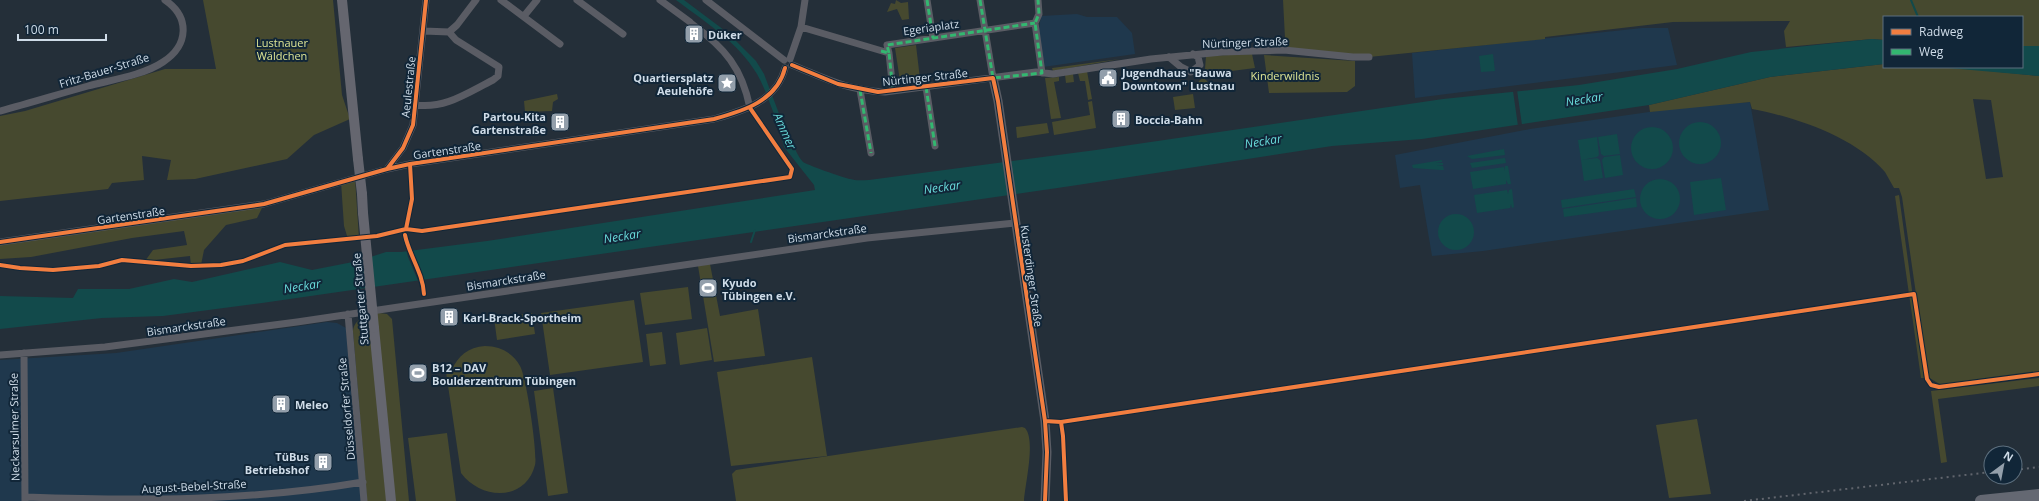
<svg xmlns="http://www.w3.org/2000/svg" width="2039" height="501" viewBox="0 0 2039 501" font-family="'Open Sans',sans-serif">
	<rect width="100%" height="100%" fill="#242f39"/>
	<!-- built -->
	<path fill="#1f384d" d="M1077,14L1087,17H1117L1132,33L1135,54L1043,67L1038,34L1041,16Z
		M1642,28H1668L1677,65L1415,98L1412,53Z
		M1750,102L1769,210L1483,251L1432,256L1420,185L1400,188L1395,155L1530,129L1677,108Z
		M327,322L337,323L346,328L361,501H0V360L116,353Z"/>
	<!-- green -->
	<path fill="#46492f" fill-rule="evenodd" d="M203,0H333L342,95L350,119L314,135L287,159L195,179L167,180L171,160L142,156L144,180L112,183L108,189L0,201V116L25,111L165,69H216Z
		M896,0L901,3L908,2L909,19L902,20L897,9L887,12L891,3L895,4Z
		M1283,0H2039V46H2022V17H1884V40L1872,39L1786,47L1784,31L1790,21L1673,22L1545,37V39L1369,57L1284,50L1285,38Z
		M916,45L920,79L900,81L895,48Z
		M1252,54L1255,68L1208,74L1205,69L1206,56Z
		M1264,55L1355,61V86L1347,92L1269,93Z
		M1120,59L1053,71L1052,68Z
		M1884,64V67L1960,68L2039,76V373L1941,385L1928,377L1902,197L1899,188H1894C1891,183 1888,177 1885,172C1855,137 1795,117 1752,109L1750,102L1650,112L1649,105L1770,77ZM1973,99L1991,100L2003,177L1986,179Z
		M1087,71L1092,99L1088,100L1085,81H1080L1078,73Z
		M1073,74L1074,82L1066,83L1065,75Z
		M1059,77V81L1054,82L1061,118L1051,119L1045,78Z
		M1198 84a5 5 0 1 1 10 0a5 5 0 1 1-10 0Z
		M557,94L558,99L553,102L552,111L525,112L524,101Z
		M1193,94L1195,108L1175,110L1173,97Z
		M1092,101L1096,128L1054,135L1052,122L1090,115L1088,102Z
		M1047,123L1049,133L1017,138L1016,127Z
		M355,178L359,238L348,239L344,226L341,182Z
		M1899,195L1924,378H1921L1895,196Z
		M264,204L257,218L226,225L204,250L201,265L191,266L190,256L145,261L153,250L187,245L184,231L132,238L31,257L0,259V242Z
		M710,264L720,316L758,309L765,356L714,362L698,266Z
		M688,287L692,319L645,325L640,293Z
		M634,300L643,362L550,375L541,313Z
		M379,313L387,314L392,319L409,501H367L353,331C355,317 367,317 379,313Z
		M532,313L535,334L497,340L494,318Z
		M707,328L712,360L680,365L676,333Z
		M662,332L666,364L650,366L646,334Z
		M485,346C500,346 513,353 520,366C526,375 538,454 535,465C526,501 482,501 461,473L446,372L451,371C458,356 468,347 485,346Z
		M812,357L827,456L731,466L717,372Z
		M2039,378V386L1938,399L1947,462L1941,463L1931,391Z
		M553,388L568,493L548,496L534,391Z
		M1697,419L1711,494L1669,498L1656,425Z
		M1022,427L1025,428C1036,440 1025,484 1024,501H736L732,474L736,470Z
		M447,433L456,501H416L408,438Z"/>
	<!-- water -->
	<path fill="#124a4b" d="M676,0H684L720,27L734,39L756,61L764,74L786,132C794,141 794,152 803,162C805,164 844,178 850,179C856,181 863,180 869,180L1096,150L1443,99L1579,85L1677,69L1751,52L1872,39L1884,40V64L1770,77L1649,105L1422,139L1332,146L1071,186L262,303L163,316L102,318L0,329V296L73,298L78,289H129L174,279L192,282L280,262L312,270L358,261L386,252H401L487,241L815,190L814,185L784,147L779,128L774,120V114C769,101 764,86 757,74C738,42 705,22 676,0Z
		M2022,46H2039V76L1937,67H2022Z
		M1493,54L1495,71L1481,72L1479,56Z
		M1679 143a21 21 0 1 1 42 0a21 21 0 1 1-42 0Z
		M1631 148a21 21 0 1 1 42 0a21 21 0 1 1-42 0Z
		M1617,134L1620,154L1604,156L1601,154L1598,137Z
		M1597,137L1599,155L1597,157L1581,160L1578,140Z
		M1504,149L1505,155L1472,159L1467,156Z
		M1620,155L1623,175L1605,178L1602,160L1604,157Z
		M1505,158L1506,163L1472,168L1470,163Z
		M1597,158L1600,160L1603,178L1584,181L1581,160Z
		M1442,160V162L1436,163H1443V165L1437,166H1443L1444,170H1441L1413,168L1412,165Z
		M1505,166H1508L1511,184H1508L1506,180V184L1473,189L1470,172L1504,167L1505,171Z
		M1721,178L1726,210L1694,215L1690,182Z
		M1640 199a20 20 0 1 1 40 0a20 20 0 1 1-40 0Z
		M1512,189L1514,207L1512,208L1511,204L1510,208L1477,213L1474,195L1507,190L1508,194L1509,190Z
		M1634,189L1636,197L1562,208L1561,200Z
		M1636,198L1637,207L1564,217L1563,209Z
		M1438 232a18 18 0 1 1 36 0a18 18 0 1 1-36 0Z"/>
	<!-- pier -->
	<path fill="#242f39" d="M1517,90L1522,125L1518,126L1513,91Z
		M411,249L421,270L425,282L419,283L408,257L406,249Z"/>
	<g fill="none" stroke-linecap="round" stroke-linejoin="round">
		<!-- stream -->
		<path stroke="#124a4b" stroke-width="2" d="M1911,0L1918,17
			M751,242L755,230"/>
		<!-- minor -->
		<path stroke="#5a5c64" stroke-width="7" d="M501,0L560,44
			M577,0L623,34
			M660,0L690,22
			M706,0L784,60
			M927,0L933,38
			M980,0L993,78
			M1038,0L1039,14L1035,23L1042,73
			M524,16L537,0
			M692,24C725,48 742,68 750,108
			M801,27L889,53L893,91
			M424,31L449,32L457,25L476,0
			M889,53L887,45L1035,23
			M1169,57L1181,67L1191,72L1200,65L1198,57L1193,54
			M790,59L801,27L805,0
			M792,65C827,79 846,90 885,92L1036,72L1053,74L1151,59L1222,52L1284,50L1353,57H1369
			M926,87L935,146
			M860,90L871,153
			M416,105C445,109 467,93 493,80L498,76L499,67L456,40L449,32
			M0,111C30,103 59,94 88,86C111,80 144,75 163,62C189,45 190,17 165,0
			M387,169L403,148L413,125L426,0
			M0,242L264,204L387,169L410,164L714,119C743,111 777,101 785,68
			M348,314L364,501
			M24,353L25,501
			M0,355L105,347L297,322L867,238L1015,223
			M26,497C138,501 252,501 363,482"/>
		<!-- tertiary -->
		<path stroke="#5a5c64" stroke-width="9" d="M993,78L998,101L1045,421L1047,452L1045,501"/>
		<!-- secondary -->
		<path stroke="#65666f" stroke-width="10" d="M342,0L358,159
			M362,194L363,213
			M374,328L391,501"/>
		<!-- trunk -->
		<path stroke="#646872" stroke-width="12" d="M1981,501L2039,495"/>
		<!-- rail -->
		<path stroke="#61656d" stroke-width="2" stroke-dasharray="2 4" stroke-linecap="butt" d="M2015,470L2039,467
			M1744,501L1991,472"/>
		<!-- secondary-bridge -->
		<path stroke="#65666f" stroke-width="10" d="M358,159L362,194
			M363,213L374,328"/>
		<!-- quiet -->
		<path stroke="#33b770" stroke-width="3" stroke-dasharray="6 3" stroke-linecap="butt" d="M927,0L933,38
			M980,0L993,78L1042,73L1035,23L1039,14L1038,0
			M881,51L889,53L893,91
			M889,53L887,45L1035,23
			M926,87L935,146
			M860,90L871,153"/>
		<!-- cycleway casing -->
		<g stroke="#112638" stroke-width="6">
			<path id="cycleway" d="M792,65L838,84L878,92L993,78L998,101L1045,421L1047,452L1045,501
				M387,169L403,148L413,125L426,0
				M406,229L412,199L410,164
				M405,235C409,255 423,273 424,294
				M0,242L264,204L387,169L410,164L714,119C743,111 777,101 785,68
				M0,265L20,268L53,270L99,266L122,260L191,266L221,265L243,261L285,245L377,236L406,229L422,231L790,177L792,169L750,108
				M1045,421L1061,422L1914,294L1927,379L1931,385L1939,387L2039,374
				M1061,422L1063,436L1066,501"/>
		</g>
		<!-- cycleway -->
		<use href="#cycleway" stroke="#f27e40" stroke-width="4"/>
	</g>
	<!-- icons -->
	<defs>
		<g id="building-square" transform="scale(1)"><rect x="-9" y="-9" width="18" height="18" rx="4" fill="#939fab" stroke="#112638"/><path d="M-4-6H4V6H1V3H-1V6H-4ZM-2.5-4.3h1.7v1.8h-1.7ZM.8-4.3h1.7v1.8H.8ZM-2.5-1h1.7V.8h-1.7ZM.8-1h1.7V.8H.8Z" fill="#fff"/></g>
		<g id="civic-square" transform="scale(1)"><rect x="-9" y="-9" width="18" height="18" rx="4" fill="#939fab" stroke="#112638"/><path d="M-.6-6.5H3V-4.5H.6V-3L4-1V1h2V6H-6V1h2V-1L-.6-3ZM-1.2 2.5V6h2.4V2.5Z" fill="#fff"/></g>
		<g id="sight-square" transform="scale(1)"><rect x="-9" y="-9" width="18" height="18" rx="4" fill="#939fab" stroke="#112638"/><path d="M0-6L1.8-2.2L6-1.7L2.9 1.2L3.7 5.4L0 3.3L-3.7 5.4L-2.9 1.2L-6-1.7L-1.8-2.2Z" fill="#fff"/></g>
		<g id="stadium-square" transform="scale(1)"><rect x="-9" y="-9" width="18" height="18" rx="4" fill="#939fab" stroke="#112638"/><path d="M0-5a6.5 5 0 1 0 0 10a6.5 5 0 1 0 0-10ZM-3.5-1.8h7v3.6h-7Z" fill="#fff"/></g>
	</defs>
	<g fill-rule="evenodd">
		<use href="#building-square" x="694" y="34"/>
		<use href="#civic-square" x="1108" y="78"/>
		<use href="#sight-square" x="727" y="83"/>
		<use href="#building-square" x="1121" y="119"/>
		<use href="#building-square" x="560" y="122"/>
		<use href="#stadium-square" x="708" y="288"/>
		<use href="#building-square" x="449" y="317"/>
		<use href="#stadium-square" x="418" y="373"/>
		<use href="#building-square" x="281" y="404"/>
		<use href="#building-square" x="323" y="462"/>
	</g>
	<g text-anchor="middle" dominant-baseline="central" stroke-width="4" stroke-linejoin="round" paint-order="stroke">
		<!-- street labels -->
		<g font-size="11" fill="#cfdce8" stroke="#112638">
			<text transform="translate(931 27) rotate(-8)">Egeriaplatz</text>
			<text transform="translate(1245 42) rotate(-2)">Nürtinger Straße</text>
			<text transform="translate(104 70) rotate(-17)">Fritz-Bauer-Straße</text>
			<text transform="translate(925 77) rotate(-6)">Nürtinger Straße</text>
			<text transform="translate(408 87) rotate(-84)">Aeulestraße</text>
			<text transform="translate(447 150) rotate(-8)">Gartenstraße</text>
			<text transform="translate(131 215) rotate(-8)">Gartenstraße</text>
			<text transform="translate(827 233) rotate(-8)">Bismarckstraße</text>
			<text transform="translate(1032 276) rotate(82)">Kusterdinger Straße</text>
			<text transform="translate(506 280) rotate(-9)">Bismarckstraße</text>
			<text transform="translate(360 299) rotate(-95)">Stuttgarter Straße</text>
			<text transform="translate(186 326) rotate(-8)">Bismarckstraße</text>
			<text transform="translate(346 409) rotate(-95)">Düsseldorfer Straße</text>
			<text transform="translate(14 427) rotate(-91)">Neckarsulmer Straße</text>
			<text transform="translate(194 486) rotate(-3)">August-Bebel-Straße</text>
		</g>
		<!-- poi labels -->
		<g font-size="11" font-weight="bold" fill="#cfdce8" stroke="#112638" text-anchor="start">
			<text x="708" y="34">Düker</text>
			<text x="1122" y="72">Jugendhaus "Bauwa<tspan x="1122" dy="13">Downtown" Lustnau</tspan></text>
			<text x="713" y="77" text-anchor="end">Quartiersplatz<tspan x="713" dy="13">Aeulehöfe</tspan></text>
			<text x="546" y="116" text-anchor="end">Partou-Kita<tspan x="546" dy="13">Gartenstraße</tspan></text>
			<text x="1135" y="119">Boccia-Bahn</text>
			<text x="722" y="282">Kyudo<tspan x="722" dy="13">Tübingen e.V.</tspan></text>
			<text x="463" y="317">Karl-Brack-Sportheim</text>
			<text x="432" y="367">B12 – DAV<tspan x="432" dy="13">Boulderzentrum Tübingen</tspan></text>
			<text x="295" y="404">Meleo</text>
			<text x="309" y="456" text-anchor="end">TüBus<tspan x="309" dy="13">Betriebshof</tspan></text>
		</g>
		<!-- park labels -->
		<g font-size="11" fill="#dee594" stroke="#112638">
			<text x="282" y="42">Lustnauer<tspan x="282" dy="13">Wäldchen</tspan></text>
			<text x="1285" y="75">Kinderwildnis</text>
		</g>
		<!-- water labels -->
		<g font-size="12" font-style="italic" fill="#68dada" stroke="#112638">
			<text transform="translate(1584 99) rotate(-9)">Neckar</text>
			<text transform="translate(785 131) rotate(66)">Ammer</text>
			<text transform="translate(1263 141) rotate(-9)">Neckar</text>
			<text transform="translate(942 187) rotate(-8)">Neckar</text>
			<text transform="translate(622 236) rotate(-9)">Neckar</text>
			<text transform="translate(302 286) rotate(-9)">Neckar</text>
		</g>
	</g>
	<!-- legend -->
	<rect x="1883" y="16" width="140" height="52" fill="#112638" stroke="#5d6f7e"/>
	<rect x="1891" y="29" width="20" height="6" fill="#f27e40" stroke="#5d6f7e"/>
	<text x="1919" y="36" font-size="12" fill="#cfdce8">Radweg</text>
	<rect x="1891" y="49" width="20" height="6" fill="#33b770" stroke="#5d6f7e"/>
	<text x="1919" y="56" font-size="12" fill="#cfdce8">Weg</text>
	<!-- north arrow -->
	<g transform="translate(2003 465) rotate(32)"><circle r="19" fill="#112638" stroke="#5d6f7e"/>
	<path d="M0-3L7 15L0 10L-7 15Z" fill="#939fab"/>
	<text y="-6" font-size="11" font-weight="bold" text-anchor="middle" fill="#cfdce8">N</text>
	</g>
	<!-- scale -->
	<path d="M18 34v6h88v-6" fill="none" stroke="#cfdce8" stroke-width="2"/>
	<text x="24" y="34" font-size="12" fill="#cfdce8" stroke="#112638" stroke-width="3" paint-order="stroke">100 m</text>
</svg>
